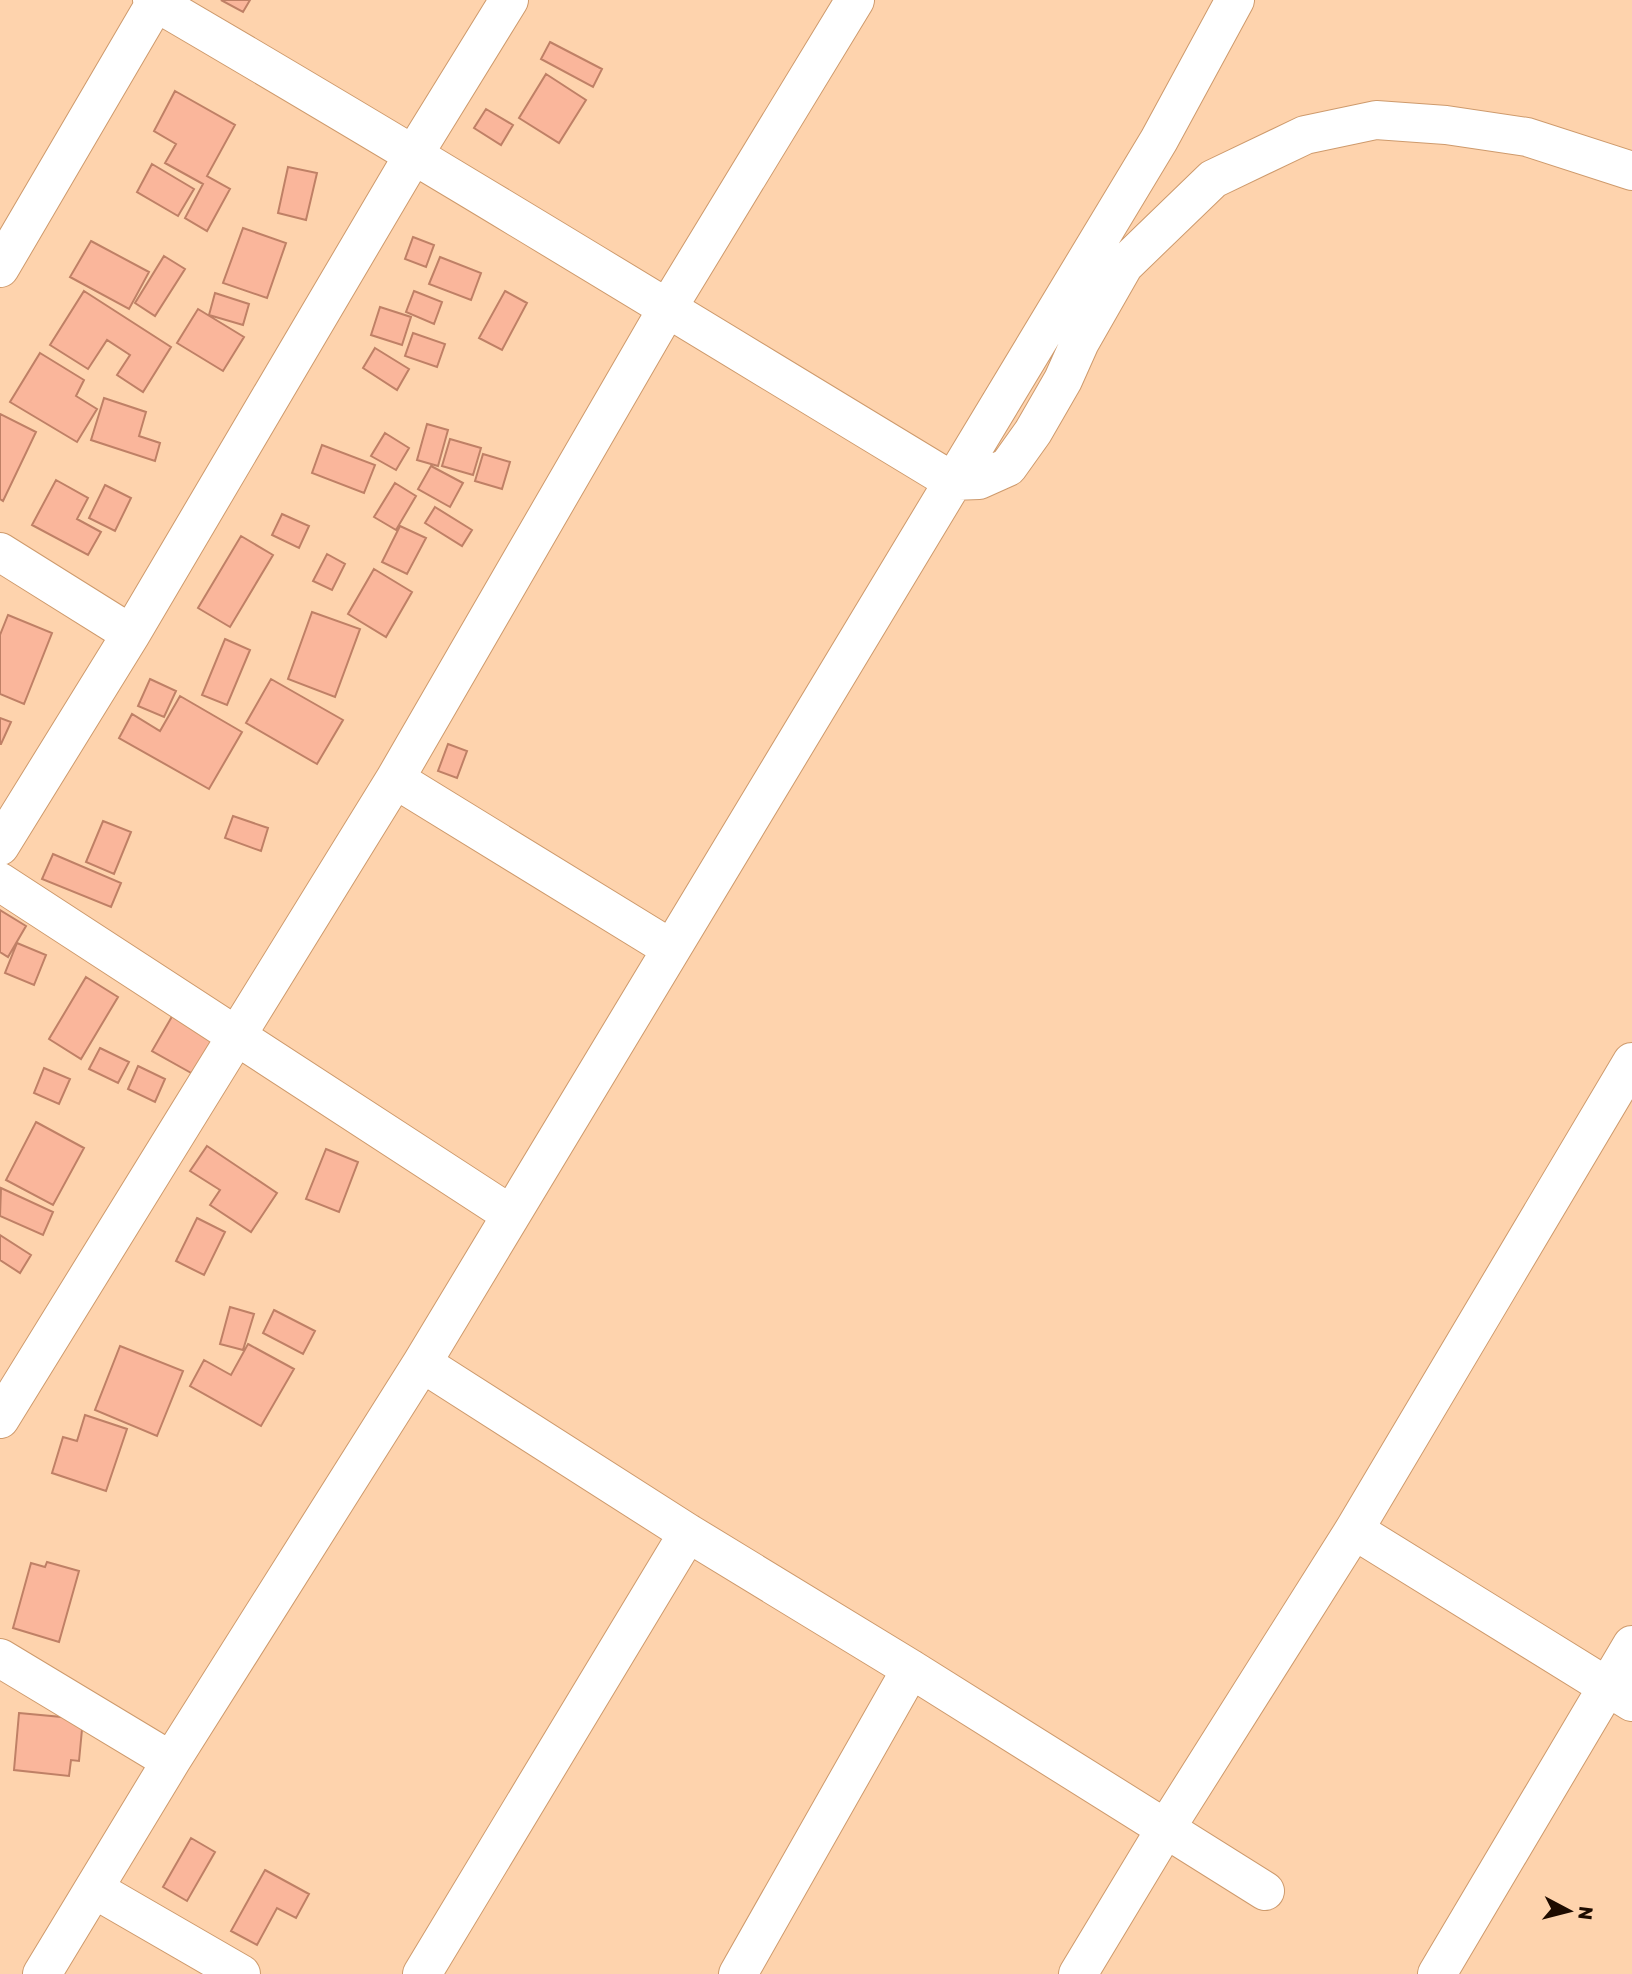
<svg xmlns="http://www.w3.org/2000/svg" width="1632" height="1974" viewBox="0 0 1632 1974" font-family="Rubik,sans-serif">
	<rect width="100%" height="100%" fill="#fed3ad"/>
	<!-- building -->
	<path fill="#fab69b" stroke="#bf8066" stroke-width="2" d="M221,0H250L243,12Z
		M550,42L602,69L593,87L541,59Z
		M546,74L586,100L559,143L519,118Z
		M175,91L235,125L207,176L230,189L207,231L185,218L203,184L165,163L176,144L154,131Z
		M486,109L513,125L501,145L474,128Z
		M152,164L194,189L178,216L137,192Z
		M288,167L317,173L306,220L278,213Z
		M243,228L286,243L267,298L223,283Z
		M413,237L434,245L426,267L405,259Z
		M91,241L149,272L129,309L70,277Z
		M164,256L185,269L155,316L135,303Z
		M440,257L481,273L471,300L429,284Z
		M84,291L171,347L143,392L117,375L130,355L107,340L88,369L50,345Z
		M414,291L442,302L434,324L406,312Z
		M505,291L527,303L502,350L479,338Z
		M215,293L249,304L243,325L209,315Z
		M380,307L411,317L402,345L371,335Z
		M198,309L244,337L223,371L177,343Z
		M413,333L445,344L437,367L405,356Z
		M375,348L409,369L397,390L363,368Z
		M40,353L84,380L76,396L97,409L77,442L10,402Z
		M104,398L146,412L139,436L160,443L155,461L91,440Z
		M0,414L36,432L3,501L0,499Z
		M427,424L448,430L438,466L417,460Z
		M385,433L409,448L396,470L371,456Z
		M450,439L481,448L473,475L442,466Z
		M322,445L375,465L364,493L312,473Z
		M483,454L510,462L502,489L475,481Z
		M431,466L463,483L450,507L418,489Z
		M56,480L88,498L77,519L101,532L88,555L32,525Z
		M395,483L416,496L396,530L374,517Z
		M105,485L131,498L115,531L89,518Z
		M435,507L472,530L462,546L425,523Z
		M282,514L309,526L299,548L272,535Z
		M400,526L426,538L407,574L382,562Z
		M241,536L273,555L230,627L198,608Z
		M327,554L345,564L332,590L313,581Z
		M374,569L412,592L386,637L348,614Z
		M312,612L360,629L335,697L288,679Z
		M8,615L52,633L24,704L0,694V635Z
		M225,639L250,650L227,705L202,695Z
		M150,679L176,691L164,717L138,706Z
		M271,679L343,720L317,764L246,723Z
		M180,696L242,732L209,789L119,738L132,714L160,731Z
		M0,718L11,722L1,744H0Z
		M448,744L467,751L457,778L438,771Z
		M233,816L268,828L261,851L225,838Z
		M103,821L131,832L114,874L86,862Z
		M53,854L121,883L111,907L42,879Z
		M0,910L26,926L8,957L0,952Z
		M17,943L46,955L34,985L5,973Z
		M86,977L118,997L81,1059L49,1039Z
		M174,1013L215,1036L193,1074L152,1051Z
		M100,1048L129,1062L118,1083L89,1069Z
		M138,1066L165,1079L155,1102L128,1089Z
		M44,1068L70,1079L59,1104L34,1093Z
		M36,1122L84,1148L53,1205L6,1180Z
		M207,1146L277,1193L251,1232L210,1205L220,1190L190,1171Z
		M326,1149L358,1162L339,1212L306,1199Z
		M1,1188L53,1212L43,1235L0,1216Z
		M197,1218L225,1232L204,1275L176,1261Z
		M0,1235L31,1255L20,1273L0,1260Z
		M230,1307L254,1314L243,1350L220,1344Z
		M274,1310L315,1331L303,1354L263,1333Z
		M248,1344L294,1369L261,1426L190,1386L204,1360L231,1375Z
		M120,1346L183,1371L157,1436L95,1410Z
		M85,1415L127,1429L106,1491L52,1473L63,1437L77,1441Z
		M47,1562L79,1571L59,1642L13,1628L31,1563L45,1567Z
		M19,1713L83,1719L79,1761L71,1760L69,1776L14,1770Z
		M191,1838L215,1852L187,1901L163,1887Z
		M265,1870L309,1894L296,1918L277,1908L257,1945L231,1931Z"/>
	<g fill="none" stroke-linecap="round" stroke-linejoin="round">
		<!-- minor casing -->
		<g stroke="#ce9a6c" stroke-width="40">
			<path id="minor" d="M152,0C421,157 686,320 952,481L979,480L1008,467L1033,432L1063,380L1080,342L1124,265L1213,179L1305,135L1376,120L1446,125L1527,137L1632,171
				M0,268L157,0
				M0,552L131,634
				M395,779L670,948
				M0,846L131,634L414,154L509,0
				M0,882L510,1214
				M422,1363L688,1533L911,1669L1265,1891
				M0,1419L395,779L667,309L855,0
				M1354,1530L1632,1702
				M0,1658L171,1761
				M94,1889L241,1974
				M42,1974L171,1761L422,1363L1159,140L1235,0
				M422,1974L688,1533
				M738,1974L911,1669
				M1078,1974L1166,1828L1354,1530L1632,1062
				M1437,1974L1632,1645"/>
		</g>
		<!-- minor -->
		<use href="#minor" stroke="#fff" stroke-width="38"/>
	</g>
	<!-- north arrow -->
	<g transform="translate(1569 1911) rotate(97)" stroke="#fed3ad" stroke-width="5" paint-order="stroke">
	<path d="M0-5L12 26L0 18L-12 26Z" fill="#1d0b00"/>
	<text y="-10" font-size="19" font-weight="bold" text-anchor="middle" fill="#1d0b00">N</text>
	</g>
</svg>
